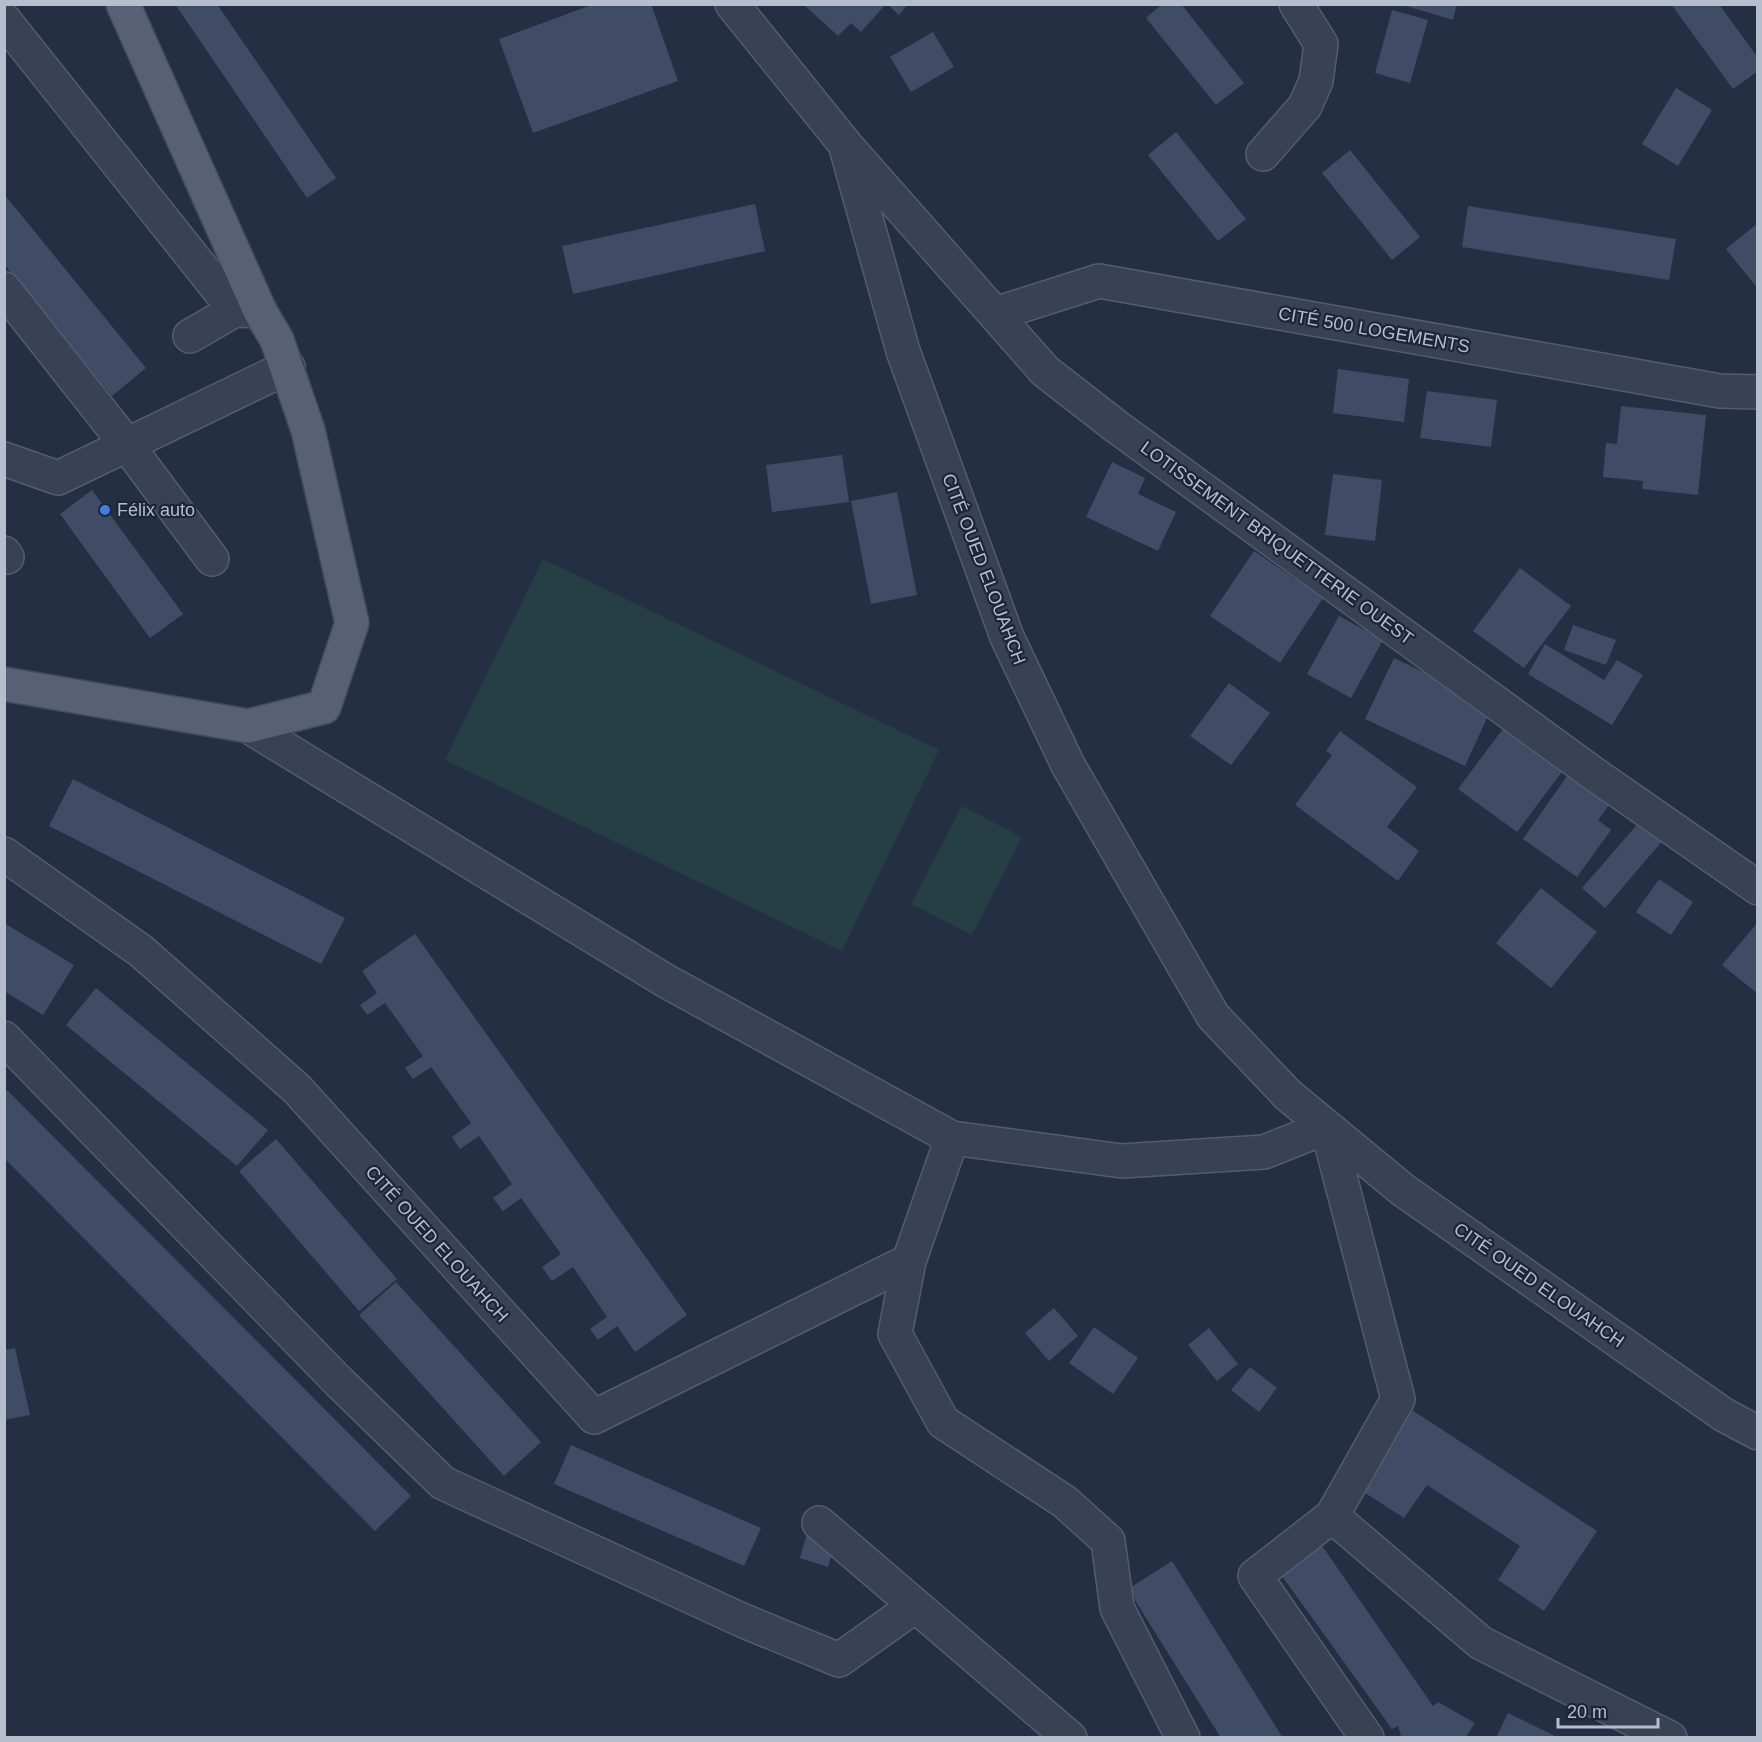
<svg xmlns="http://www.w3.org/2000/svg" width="1762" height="1742" viewBox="0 0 1762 1742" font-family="Arial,sans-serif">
	<rect width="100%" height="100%" fill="#242f44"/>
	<!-- green -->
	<path fill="#263f45" d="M543,559L939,750L842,951L445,760Z
		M962,806L1022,837L972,935L911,904Z"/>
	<!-- building -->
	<path fill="#404b65" d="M175,4H217L336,178L307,198Z
		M594,4H651L678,81L533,133L499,39Z
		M803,4H886L861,32L851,23L838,36Z
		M887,4H908L899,15Z
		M1162,4H1181L1244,83L1216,105L1146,18Z
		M1400,4H1457L1453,20Z
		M1671,4H1719L1758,58V71L1733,89Z
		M1392,10L1428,20L1410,83L1375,73Z
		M933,32L954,67L911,92L890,57Z
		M1676,88L1712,110L1678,166L1642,144Z
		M1176,132L1246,219L1218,241L1148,155Z
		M1350,150L1420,237L1392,260L1322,173Z
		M4,194L146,368L112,396L4,264Z
		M755,204L765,251L573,294L562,246Z
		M1468,206L1676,239L1669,280L1462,247Z
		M1758,223V289L1726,249Z
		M1338,369L1409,379L1404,422L1333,413Z
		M1427,391L1497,400L1491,447L1420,438Z
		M1621,406L1706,415L1698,495L1642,489L1643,481L1603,477L1606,443L1617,444Z
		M842,455L849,502L772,512L766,465Z
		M1112,462L1145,478L1138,494L1176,512L1158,551L1086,517Z
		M1333,474L1382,480L1375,541L1325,535Z
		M92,490L183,614L150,638L60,514Z
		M897,492L917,595L871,604L851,501Z
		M1254,551L1323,598L1280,663L1210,616Z
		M1520,568L1571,606L1524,668L1473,631Z
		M1339,616L1383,640L1351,698L1307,674Z
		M1573,625L1616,640L1606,665L1564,650Z
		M1545,644L1604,680L1617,660L1643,675L1612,725L1528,674Z
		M1394,658L1493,705L1465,766L1365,719Z
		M1229,683L1270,713L1231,765L1190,736Z
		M1505,726L1564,769L1517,832L1458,789Z
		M1340,731L1417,787L1387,827L1419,851L1398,881L1295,805L1332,755L1326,751Z
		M1567,776L1609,805L1598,820L1611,830L1577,877L1523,839Z
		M73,779L345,918L321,964L49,826Z
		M1642,819L1664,839L1605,908L1582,888Z
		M1659,879L1693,902L1671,935L1636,912Z
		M1541,888L1597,932L1551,988L1496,943Z
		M1758,922V994L1722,965Z
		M4,923L74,965L43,1015L4,991Z
		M415,934L687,1315L635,1352L617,1326L598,1340L590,1329L607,1317L573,1267L552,1281L542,1267L561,1254L521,1198L503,1211L493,1198L512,1184L479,1136L460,1149L452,1137L471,1123L431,1067L413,1079L405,1068L423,1056L385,1003L367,1015L360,1005L377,993L362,971Z
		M96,988L268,1130L237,1166L66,1025Z
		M7,1090L411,1496L375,1531L4,1158V1093Z
		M276,1139L397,1279L359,1311L239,1171Z
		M396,1282L541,1442L504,1476L359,1315Z
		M1054,1308L1078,1336L1049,1361L1025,1333Z
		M1094,1327L1138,1358L1113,1394L1069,1363Z
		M1209,1328L1238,1364L1217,1381L1188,1345Z
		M15,1348L30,1415L4,1420V1350Z
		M1250,1367L1277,1388L1259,1412L1231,1390Z
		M1412,1410L1597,1531L1544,1611L1498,1580L1520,1546L1427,1485L1404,1518L1359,1489Z
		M571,1445L761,1528L744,1566L554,1484Z
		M808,1530L836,1539L828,1567L800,1558Z
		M1318,1540L1433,1706L1438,1702L1475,1723L1465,1738H1404L1401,1736L1398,1726L1392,1729L1277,1569Z
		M1172,1561L1283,1738H1221L1128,1589Z
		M1508,1713L1559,1738H1496Z"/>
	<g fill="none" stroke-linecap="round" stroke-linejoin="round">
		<!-- minor casing -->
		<g stroke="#545c6e" stroke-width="36">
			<path id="minor" d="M732,4L845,144L903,351L1007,637L1068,765L1213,1016L1288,1095L1403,1190L1724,1415L1758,1433
				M4,20L235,310L260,311
				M850,150L1045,371L1117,427L1594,774L1758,888
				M1263,154L1305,106L1316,81L1321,44L1296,4
				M4,289L127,445L212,559
				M995,314L1099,281L1720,391L1758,392
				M190,336L235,310
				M4,459L58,478L288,367
				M4,553L7,557
				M248,726L666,981L952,1138
				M4,854L141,951L297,1089L594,1417L909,1261L952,1138L1122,1161L1264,1152L1327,1127L1398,1399L1332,1516L1481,1643L1670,1738
				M4,1038L338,1381L443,1483L744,1621L839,1660L915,1606
				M909,1261L895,1334L943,1422L1065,1502L1108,1541L1117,1608L1183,1738
				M1332,1516L1255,1576L1367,1738
				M819,1523L1070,1738"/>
		</g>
		<!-- major casing -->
		<g stroke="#424a5d" stroke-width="36">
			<path id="major" d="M4,684L248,726L324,707L352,623L308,430L277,340L260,311L123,4"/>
		</g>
		<!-- minor -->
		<use href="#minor" stroke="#394154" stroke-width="33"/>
		<!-- major -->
		<use href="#major" stroke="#576074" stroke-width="33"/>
	</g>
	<!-- markers -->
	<circle fill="#3f7fe0" stroke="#1d2639" stroke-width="2" cx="105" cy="510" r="6"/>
	<g text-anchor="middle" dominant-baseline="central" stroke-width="4.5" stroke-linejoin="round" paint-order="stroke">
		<!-- street labels -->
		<g font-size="18" fill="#b6bdcd" stroke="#1d2639">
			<text transform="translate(1374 330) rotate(10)">CITÉ 500 LOGEMENTS</text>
			<text transform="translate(1277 543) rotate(36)">LOTISSEMENT BRIQUETTERIE OUEST</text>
			<text transform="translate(984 569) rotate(69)">CITÉ OUED ELOUAHCH</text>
			<text transform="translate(437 1244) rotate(48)">CITÉ OUED ELOUAHCH</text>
			<text transform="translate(1539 1285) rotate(35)">CITÉ OUED ELOUAHCH</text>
		</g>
		<!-- poi labels -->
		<g font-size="18" fill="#b6bdcd" stroke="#1d2639" text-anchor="start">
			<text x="117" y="510">Félix auto</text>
		</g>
	</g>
	<!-- border -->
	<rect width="1762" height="1742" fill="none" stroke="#b6bdcd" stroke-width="12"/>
	<!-- scale -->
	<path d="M1558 1718v9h100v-9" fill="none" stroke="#b6bdcd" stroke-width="3"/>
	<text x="1567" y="1718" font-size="18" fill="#b6bdcd" stroke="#1d2639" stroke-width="4.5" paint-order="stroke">20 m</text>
</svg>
